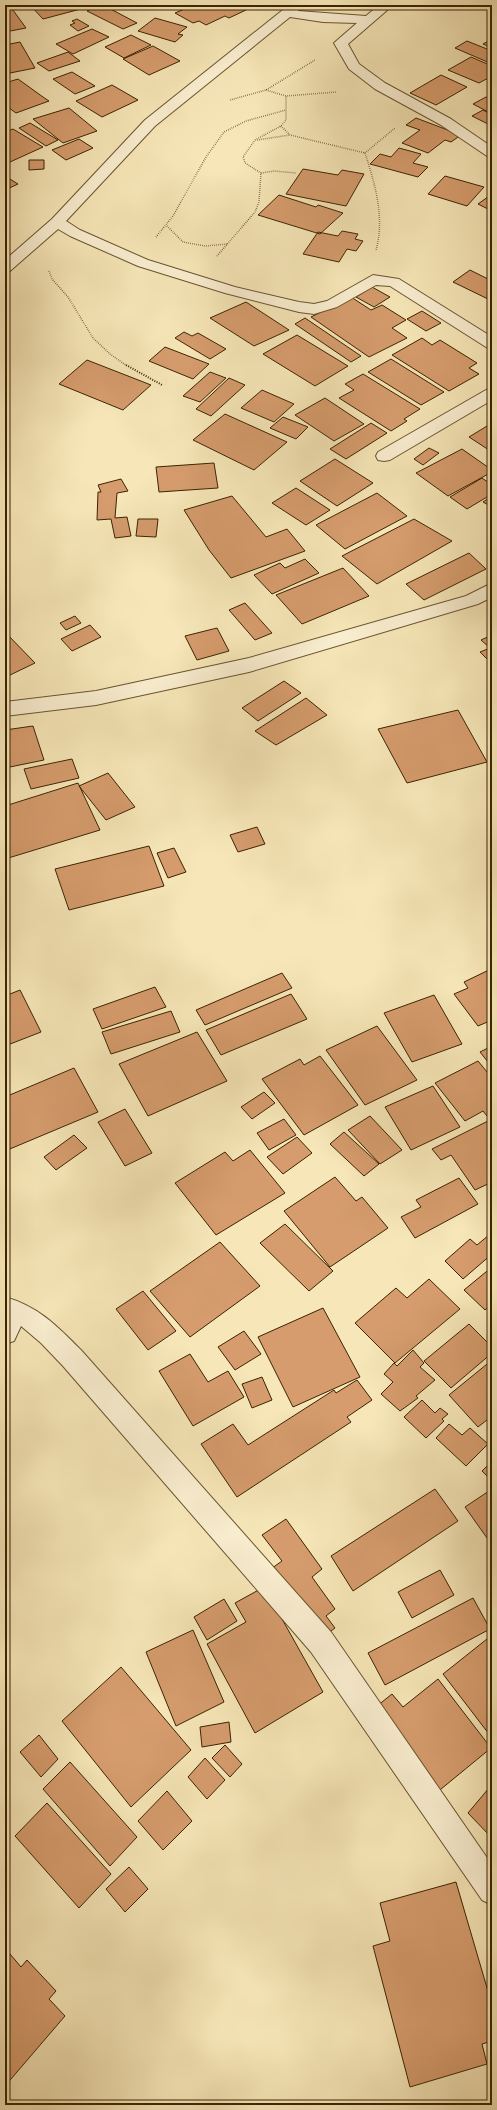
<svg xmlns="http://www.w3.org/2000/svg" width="497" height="2110" viewBox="0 0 497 2110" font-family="'IM FELL DW Pica',serif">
	<rect width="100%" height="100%" fill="#f7e7b8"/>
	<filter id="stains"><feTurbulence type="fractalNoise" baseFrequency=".005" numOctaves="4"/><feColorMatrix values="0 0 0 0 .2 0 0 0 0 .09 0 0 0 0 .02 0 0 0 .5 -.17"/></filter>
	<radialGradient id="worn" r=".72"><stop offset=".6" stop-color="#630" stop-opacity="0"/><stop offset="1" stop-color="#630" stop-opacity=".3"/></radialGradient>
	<!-- building -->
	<path fill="#d69c6d" stroke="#3b2301" d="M30,5H91L92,6L43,19Z
		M100,5H103L137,23L123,29L87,11Z
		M194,5H236L246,10L229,18L225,16L206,25L199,21L193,23L175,13Z
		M10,6L26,28L5,32V7Z
		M155,18L187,27L178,34L183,35L175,42L138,31Z
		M77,19L89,26L78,31L70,25L75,23L72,21Z
		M92,29L109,37L73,54L56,44Z
		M131,35L151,45L124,58L105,47Z
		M492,39V48L483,44Z
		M467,41L492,51V64L455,48Z
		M20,42L35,68L10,73L8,70H5V45Z
		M153,46L180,61L149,75L123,59Z
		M68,52L80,61L49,71L37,63Z
		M471,57L492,66V76L479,83L448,70Z
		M72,72L95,86L75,94L53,79Z
		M441,75L467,87L436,105L410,93Z
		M18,79L43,97L49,101L16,113L5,105V83Z
		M112,85L138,100L102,117L76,101Z
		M486,97L492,100V114L473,104Z
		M69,108L97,131L63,143L33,119Z
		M483,110L492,115V126L472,116Z
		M416,118L461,135L451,142L445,140L428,153L402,143L420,130L406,125Z
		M30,123L58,140L46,146L19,128Z
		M13,129L43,147L10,162L5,159V132Z
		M79,139L93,148L66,160L52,150Z
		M399,148L421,154L413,163L428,167L418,177L370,164L380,154L391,157Z
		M29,160H44V169L29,170Z
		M303,169L338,175L342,170L364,174L346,206L286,194Z
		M5,176L18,184L5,190Z
		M445,176L484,187L467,206L428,194Z
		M492,194V211L478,204Z
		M279,195L316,207L318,205L343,213L320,234L258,215Z
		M342,231L358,234L355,239L363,241L356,251L347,249L339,262L303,254L318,232L338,236Z
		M470,270L492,281V296L488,299L453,282Z
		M372,287L390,297L374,307L356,297Z
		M351,297L371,310L382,305L406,320L392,328L407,338L369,357L311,317Z
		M246,302L289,330L254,346L210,318Z
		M422,311L441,323L426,331L407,319Z
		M305,318L361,356L351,362L295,324Z
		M184,332L192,336L198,333L226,349L210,359L175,338Z
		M297,335L348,366L315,386L263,354Z
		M422,338L432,345L440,340L477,363L469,368L479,374L449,391L392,355Z
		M165,347L209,364L193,379L149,361Z
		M391,359L444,392L421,405L368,372Z
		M87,360L151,385L123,410L59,384Z
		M210,372L226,378L200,402L183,396Z
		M363,374L420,409L404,419L407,421L391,431L339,398L354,390L345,384Z
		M229,378L245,385L211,416L196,409Z
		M262,390L294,404L274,422L241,408Z
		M325,398L364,424L334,441L295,415Z
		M225,414L287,442L254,470L193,440Z
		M283,417L308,427L296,439L270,428Z
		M371,423L387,433L346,459L330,449Z
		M492,423V452L469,437Z
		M429,448L439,453L423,465L414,459Z
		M462,449L492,470V472L448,496L416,473Z
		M335,459L373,483L337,506L300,481Z
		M214,463L218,488L159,492L156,467Z
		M482,478L492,485V494L467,509L450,497Z
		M121,479L128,491L117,493L115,518L127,517L131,536L115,538L111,519L97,520L98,492H101L98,485Z
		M296,488L330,510L306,525L272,503Z
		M377,493L407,516L345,549L316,525Z
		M232,496L266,537L287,529L305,551L231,578L209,550L184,510Z
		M492,496V507L483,502Z
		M138,519H158L156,537L136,536Z
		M414,519L452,541L377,584L342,556Z
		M469,553L486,569L424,600L406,584Z
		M305,559L319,573L272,594L254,575L280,563L285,568Z
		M343,568L369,596L302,624L276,595Z
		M245,603L272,633L255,640L229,610Z
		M75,616L81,623L66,630L60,623Z
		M90,625L101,637L72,651L61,639Z
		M217,628L229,651L197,660L185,636Z
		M5,632L35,663L8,676L5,673Z
		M492,635V664L480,652L490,648L481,640Z
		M284,681L301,693L258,721L242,708Z
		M306,698L327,715L276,745L255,731Z
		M458,710L487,762L407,783L378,729Z
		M33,726L44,760L5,768V730Z
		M72,759L79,778L31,789L24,769Z
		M108,773L135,807L106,820L79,786Z
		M78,783L100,830L5,859V806Z
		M257,827L265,844L238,852L230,835Z
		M149,846L164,886L69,910L55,869Z
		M174,848L186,872L168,878L157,853Z
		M491,969L492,1020L478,1026L454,994L468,988L464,982Z
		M282,973L292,988L205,1025L196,1010Z
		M155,987L166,1007L102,1029L93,1009Z
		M20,990L41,1032L5,1046V996Z
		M291,994L307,1019L221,1055L206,1030Z
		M434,995L462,1044L412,1062L384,1013Z
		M171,1011L180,1032L111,1054L102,1032Z
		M377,1026L417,1080L365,1105L326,1050Z
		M197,1032L227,1081L148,1116L119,1064Z
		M492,1046V1067L480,1052Z
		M320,1056L358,1105L304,1135L262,1079L300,1059L304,1065Z
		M478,1061L492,1078V1113L487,1116L483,1111L465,1121L435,1083Z
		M74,1068L98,1112L5,1151V1097Z
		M433,1086L460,1127L411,1150L385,1107Z
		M264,1092L275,1103L252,1119L241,1107Z
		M125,1109L152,1153L125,1166L98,1122Z
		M370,1116L402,1150L380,1164L348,1130Z
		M284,1119L296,1135L269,1150L257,1133Z
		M492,1119V1182L475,1190L451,1155L441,1160L432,1149Z
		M344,1132L379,1164L364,1176L330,1144Z
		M74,1135L87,1148L56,1170L44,1157Z
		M297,1137L312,1153L283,1174L267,1157Z
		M250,1150L285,1193L216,1235L175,1183L225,1152L233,1161Z
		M335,1177L356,1201L362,1197L388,1228L330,1267L284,1211Z
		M459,1178L478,1204L415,1238L401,1217L421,1207L416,1200Z
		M285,1224L333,1271L309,1291L260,1243Z
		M489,1235L492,1237V1254L463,1279L445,1261L470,1239L477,1245Z
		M220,1242L260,1286L190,1337L150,1291Z
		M492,1267V1304L485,1310L464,1290Z
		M429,1279L460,1309L395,1363L355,1323L396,1288L407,1298Z
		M143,1291L176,1331L148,1350L116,1309Z
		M323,1308L360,1377L293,1407L258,1337Z
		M469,1324L492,1347V1353L451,1388L424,1361Z
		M244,1331L261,1354L235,1370L218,1347Z
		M413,1350L424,1363L420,1367L435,1380L416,1396L418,1398L400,1411L381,1394L393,1382L384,1374L394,1363L397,1366Z
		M190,1354L208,1382L228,1371L244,1397L193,1426L159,1371Z
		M492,1360V1416L478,1427L449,1395Z
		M262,1377L272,1400L252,1408L242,1384Z
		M357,1380L372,1400L347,1417L351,1422L237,1497L201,1444L233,1424L248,1445L334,1390L336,1393Z
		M422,1400L435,1413L440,1408L448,1414L442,1419L444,1421L426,1438L404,1417Z
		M449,1424L462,1435L470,1428L488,1444L466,1466L436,1438Z
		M492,1461V1481L482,1471Z
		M435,1489L458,1521L353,1591L331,1556Z
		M492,1489V1545L465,1507Z
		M286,1519L322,1569L312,1577L335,1609L326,1616L335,1628L311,1646L261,1576L282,1561L262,1535Z
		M440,1570L454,1595L412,1618L398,1592Z
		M264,1587L323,1692L255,1733L207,1644L246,1622L235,1603Z
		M473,1598L490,1629L385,1685L368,1653Z
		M224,1599L237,1621L207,1640L194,1617Z
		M193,1630L224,1702L176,1726L146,1652Z
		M492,1635V1738L443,1674Z
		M121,1667L191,1750L131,1807L62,1721Z
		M438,1679L491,1748L435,1794L372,1710L392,1694L403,1707Z
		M229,1722L231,1742L202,1747L200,1727Z
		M39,1735L58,1759L41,1777L20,1752Z
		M225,1745L242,1764L230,1777L212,1758Z
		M205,1758L225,1780L207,1799L188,1777Z
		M70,1762L137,1837L110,1866L43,1789Z
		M489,1788L492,1790V1838L468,1813Z
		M167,1791L192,1821L163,1850L138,1821Z
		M47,1803L111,1874L79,1908L15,1836Z
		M129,1867L148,1889L125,1912L106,1889Z
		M456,1882L492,2005V2041L482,2044L487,2064L410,2087L373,1946L390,1941L380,1903Z
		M5,1948L21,1967L27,1960L56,1991L49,1999L65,2016L5,2086Z"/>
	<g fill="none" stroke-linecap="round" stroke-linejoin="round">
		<!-- minor casing -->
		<g stroke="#6a542f" stroke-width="2">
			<path id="minor" d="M289,5H303L298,11L366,16L379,5H393L348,44L359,64L385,83L451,119L492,147V157L487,156L441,125L375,89L349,69L334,43L357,23L323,22L290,17L155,126L66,221L80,230L148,260L235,287L299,302L314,304L327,301L373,275L399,279L492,337V349L486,347L390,286L376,285L337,307L314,314L299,312L225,293L138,266L70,236L58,229L10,271L5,273V260L52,219L145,120Z
				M492,388V400L390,460L384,461L378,460L376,456L378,452L486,390Z
				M492,583V597L478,604L249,672L96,705L5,716V702L96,691L249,658L466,596Z
				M5,1297C39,1307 56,1325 81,1350L331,1632L492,1865V1905L482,1900L311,1652L63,1366L41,1343L21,1326L14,1341L5,1344Z"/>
		</g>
		<!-- path-far1 -->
		<path stroke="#3b2301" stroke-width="1.5" stroke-dasharray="0.5 1.5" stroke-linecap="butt" d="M266,90L286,96L336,92
			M230,100L266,90L315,60
			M281,126L290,135L365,153
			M257,140L290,135
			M365,153C375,184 385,218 376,250
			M365,153L395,128
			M261,173L274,171L296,173
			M167,226L183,242L205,246L227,244
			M156,237L173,216L206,157L224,132L246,121L286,110
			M217,256L255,212L259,202L261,173L245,163L243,157L255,140L281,126L286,120V96
			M49,271L52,279L68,297L93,338L110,354L127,366"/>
		<!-- path -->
		<path stroke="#3b2301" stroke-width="2" stroke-dasharray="1 1.5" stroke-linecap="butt" d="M126,365L162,385"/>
		<!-- minor -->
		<use href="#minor" fill="#faefd1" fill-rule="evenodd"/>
	</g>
	<!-- margin -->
	<rect width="497" height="2110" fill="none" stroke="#f7e7b8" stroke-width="20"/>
	<rect x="6" y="6" width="485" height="2098" fill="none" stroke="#3b2301" stroke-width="2"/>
	<rect x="10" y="10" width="477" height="2090" fill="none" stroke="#3b2301"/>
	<rect width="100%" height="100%" filter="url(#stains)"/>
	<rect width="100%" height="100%" fill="url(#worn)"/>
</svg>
